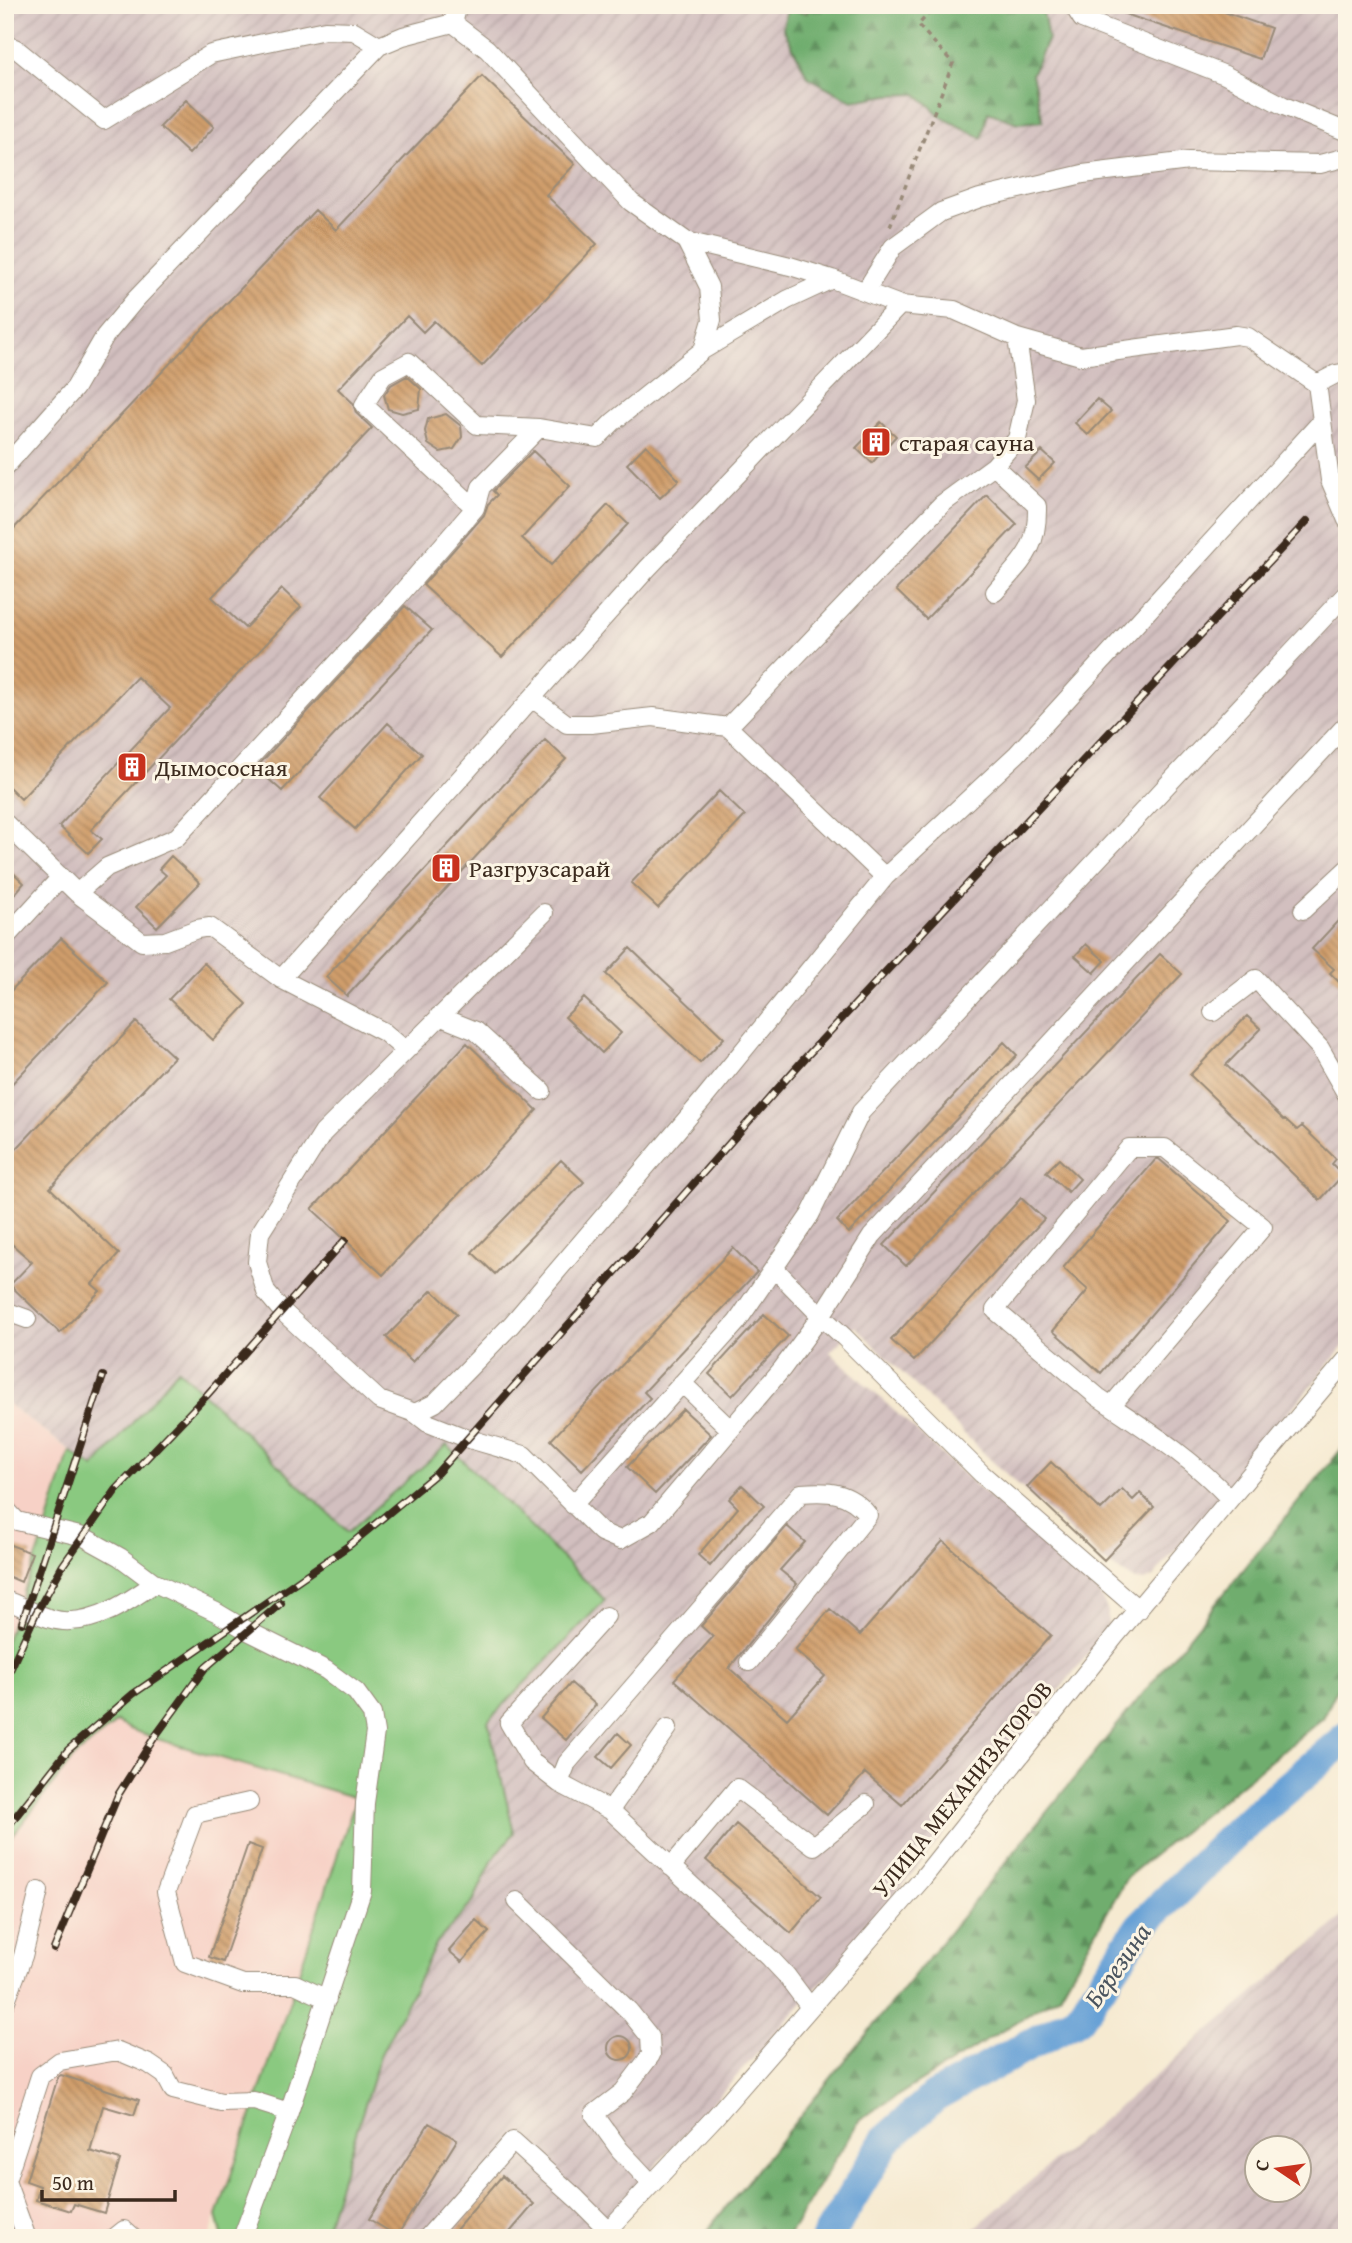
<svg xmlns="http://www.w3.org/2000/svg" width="1352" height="2243" viewBox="0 0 1352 2243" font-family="'Gentium Book Plus',serif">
	<defs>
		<pattern id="industrial-furrows" width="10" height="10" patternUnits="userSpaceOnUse" patternTransform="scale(1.75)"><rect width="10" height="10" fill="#d2bfbf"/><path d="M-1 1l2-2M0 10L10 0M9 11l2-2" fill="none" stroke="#b5a4a4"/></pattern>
		<pattern id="forest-firs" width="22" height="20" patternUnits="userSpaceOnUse" patternTransform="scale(1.75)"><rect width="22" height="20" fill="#6fad6e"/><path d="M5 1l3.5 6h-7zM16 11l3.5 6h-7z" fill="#5c8d5a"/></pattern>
		<pattern id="building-back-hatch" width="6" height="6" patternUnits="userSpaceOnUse" patternTransform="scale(1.75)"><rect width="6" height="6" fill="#d09e6c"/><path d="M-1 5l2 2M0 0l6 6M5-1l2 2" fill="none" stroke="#aa8158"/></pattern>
	</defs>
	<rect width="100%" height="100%" fill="#fcf5e5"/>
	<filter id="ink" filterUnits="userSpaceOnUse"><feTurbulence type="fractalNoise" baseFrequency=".0143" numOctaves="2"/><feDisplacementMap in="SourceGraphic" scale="14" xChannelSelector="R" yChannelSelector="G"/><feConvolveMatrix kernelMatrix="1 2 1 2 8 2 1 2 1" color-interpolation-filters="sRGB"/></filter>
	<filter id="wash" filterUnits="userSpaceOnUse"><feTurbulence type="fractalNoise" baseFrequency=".00686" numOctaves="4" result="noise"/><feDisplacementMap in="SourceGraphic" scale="28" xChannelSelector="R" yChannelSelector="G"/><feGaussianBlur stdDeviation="1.57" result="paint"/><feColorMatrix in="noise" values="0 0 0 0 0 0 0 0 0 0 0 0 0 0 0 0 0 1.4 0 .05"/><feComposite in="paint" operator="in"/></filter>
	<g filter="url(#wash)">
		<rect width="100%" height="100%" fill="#f6ead1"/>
		<!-- built -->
		<path fill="#f7d1c6" d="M5,1402L70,1451L39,1551L5,1642Z
			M117,1722L130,1729L154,1738L356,1798L277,2040L209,2238H5V1845L74,1757Z"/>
		<!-- industrial -->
		<path fill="url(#industrial-furrows)" fill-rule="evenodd" d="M5,5H1347V1342L1153,1577L1145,1581L1135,1580L1104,1562L993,1462L855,1326L830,1352L972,1482L1098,1590L1108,1612L1107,1630L850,1951L590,2238H323L380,2056L437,1942L473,1902L493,1859L514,1833L488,1721L604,1600L348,1532L178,1370L94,1468L5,1402Z
			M1347,1911V2238H963L1333,1926ZM1258,2148H1300V2190H1258Z"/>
		<!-- green -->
		<path fill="#8ac980" stroke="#627a4f" stroke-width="2" d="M178,1369L348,1532L447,1445L605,1600L488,1721L514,1833L493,1859L473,1902L437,1942L380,2056L323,2238H223L217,2216L277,2040L356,1798L154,1738L130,1729L117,1722L74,1757L5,1845V1642L39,1551L70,1451L94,1468Z"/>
		<!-- forest -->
		<path fill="url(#forest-firs)" stroke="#556c46" stroke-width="2" d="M809,5H1042L1048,39L1032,74L1043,121L1018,123L988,112L982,138L943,118L917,94L889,95L852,101L808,77L783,28L787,9L807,13Z
			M1347,1442V1669L1323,1718L1127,1877L1060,1995L860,2119L787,2238H701Z"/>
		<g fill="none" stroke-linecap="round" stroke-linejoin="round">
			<!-- river -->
			<path stroke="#67a1d6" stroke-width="32" d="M827,2238L886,2140L934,2097L1079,2018L1141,1926L1237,1831L1347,1737"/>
		</g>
		<g id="blocks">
			<!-- building -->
			<path fill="url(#building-back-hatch)" d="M1107,5H1204L1271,28L1260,59L1107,8Z
				M482,76L575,164L546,195L597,244L482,366L434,321L423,332L407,316L338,389L353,403L356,413L372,428L212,597L245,628L282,589L301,607L91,830L102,839L88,853L59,826L170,708L137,677L21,799L5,783V538L315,210L336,230Z
				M186,100L214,127L189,154L160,127Z
				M407,376L421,389L419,409L402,413L388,409L384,395L391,385Z
				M1097,399L1111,411L1088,435L1075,423Z
				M446,414L461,426L462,437L454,449L440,452L428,444L425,431L428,419Z
				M881,422L896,436L872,463L856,448Z
				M646,445L679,480L660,498L627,464Z
				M533,451L570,486L522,538L551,565L608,505L628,524L502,657L423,585L484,515L488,504L497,495L493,491Z
				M1042,451L1055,463L1038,480L1025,468Z
				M987,495L1017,524L926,619L896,590Z
				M405,606L432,630L282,791L256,768Z
				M388,723L422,754L355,829L320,798Z
				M545,740L566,759L347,996L326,977Z
				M719,791L745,816L658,908L631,883Z
				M171,856L200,883L157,927L136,907L166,875L159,869Z
				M5,865L24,883L13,896L5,889Z
				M1347,911V990L1330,973L1334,969L1312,949Z
				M61,938L108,982L5,1091V997Z
				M1086,944L1105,961L1094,973L1075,956Z
				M630,948L724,1038L700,1063L606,974Z
				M1160,954L1182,974L906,1266L884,1245Z
				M204,963L247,1004L213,1040L169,999Z
				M584,998L621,1033L602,1053L565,1017Z
				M1247,1016L1261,1029L1226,1065L1284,1120L1285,1119L1297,1130L1302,1126L1336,1159L1332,1164L1343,1175L1320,1200L1190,1075Z
				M136,1022L174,1057L50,1188L119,1254L92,1284L100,1291L60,1333L10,1285L32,1262L5,1238V1161Z
				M1004,1042L1017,1055L849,1233L837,1221Z
				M467,1043L537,1110L383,1275L312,1209Z
				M1059,1159L1080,1179L1068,1192L1046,1172Z
				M1156,1159H1159L1231,1221L1101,1373L1053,1331L1088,1290L1063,1268Z
				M561,1160L584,1182L495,1274L472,1252Z
				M1021,1198L1044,1219L914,1361L891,1340Z
				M733,1248L757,1272L644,1392L650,1398L582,1470L551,1440Z
				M432,1290L457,1314L412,1362L386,1337Z
				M764,1314L788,1336L732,1396L709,1374Z
				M683,1409L711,1435L655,1494L627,1467Z
				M1051,1462L1101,1510L1122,1489L1133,1500L1140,1493L1154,1507L1104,1560L1027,1487Z
				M742,1485L764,1506L750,1519L710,1566L698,1555L738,1508L729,1499Z
				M787,1526L805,1542L780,1570L797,1584L729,1668L787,1719L825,1676L795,1650L830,1609L860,1635L943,1541L1051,1635L902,1805L865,1773L827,1815L674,1680L713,1637L701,1626Z
				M5,1543L32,1553L21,1582L5,1575Z
				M571,1683L596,1705L566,1740L541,1718Z
				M618,1733L631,1745L611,1768L598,1757Z
				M736,1824L821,1897L791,1933L706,1860Z
				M248,1844L262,1849L223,1962L209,1957Z
				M476,1920L489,1932L462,1962L449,1951Z
				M608 2048a12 12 0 1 1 24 0a12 12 0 1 1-24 0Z
				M61,2075L139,2100L134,2115L103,2106L90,2151L120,2160L104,2213L74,2204L71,2211L36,2200L40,2186L26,2181L58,2077Z
				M429,2123L457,2140L397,2236L369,2219Z
				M502,2176L534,2204L505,2238H449Z"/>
		</g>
	</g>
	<g filter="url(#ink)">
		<use href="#blocks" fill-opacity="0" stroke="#988a78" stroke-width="2"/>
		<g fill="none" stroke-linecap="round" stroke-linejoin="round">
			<!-- minor casing -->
			<g stroke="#988a78" stroke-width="20">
				<path id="minor" d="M1073,5L1082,19L1225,75L1284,106L1347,132
					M453,23L458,5
					M5,45L15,48L104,120L211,54L325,30L354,31L379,46
					M686,241L709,287L712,320L703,350
					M866,290L893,247L941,212L980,198L1083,174L1189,161L1320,164L1347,157
					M1317,384L1336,374L1347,372
					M994,466L1037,506C1038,551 1022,560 995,592
					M5,467L75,388L105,336L135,300L379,46L403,36L453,23L487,49L631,202L686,241L790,266L832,279
					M475,508L364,405L383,376L409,362L477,425L539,428L597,438L613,422L703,350L787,300L832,279L900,305L954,310L1017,338L1081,356L1236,335L1248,337L1317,384L1330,480L1347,520
					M532,698L567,724H591L653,717L728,727
					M5,823L77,893L142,942L165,941L197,929L210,927L281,979L384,1032L405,1050
					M885,877L728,727L942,504L994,466L1017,439L1026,400L1017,338
					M77,893L107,867L177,837L397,598L475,508L481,487L539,428
					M1303,910L1347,869
					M544,913L323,1133L260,1233L257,1262L266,1292L281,1310L379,1400L415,1413L428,1423L466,1438L524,1455L601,1532L620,1540L652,1522L782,1369L821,1316L872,1236L1347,724
					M5,938L61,877
					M281,979L647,569L900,305
					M1213,1012L1256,979L1320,1048L1347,1095
					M439,1016L476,1031L542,1091
					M774,1268L821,1316L844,1337L982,1474L1139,1610
					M5,1311L27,1319
					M682,1383L730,1429
					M1111,1406L1263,1227L1165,1148H1129L995,1310L1098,1397C1144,1428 1191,1457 1229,1498
					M415,1413L435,1403L511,1325L702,1101L885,877L1017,754L1321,422
					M573,1505L737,1322L810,1215L861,1112L1347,593
					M5,1508L17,1521L84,1537L120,1557L155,1583L216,1612L248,1631L326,1670L356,1692L372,1714L375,1732L365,1803L362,1891L289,2112L242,2238
					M5,1600C23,1606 44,1620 63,1621C97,1623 128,1602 155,1583
					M606,1616L509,1723L532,1762L559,1783L610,1810L770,1958L786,1975L810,2007
					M559,1783L567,1763L801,1493C829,1491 849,1491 868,1515L749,1662
					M249,1802L195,1814L166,1892L185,1963L243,1984H295L327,1999
					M610,1810L668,1728
					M671,1867L737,1788L814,1846L866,1804
					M517,1901L629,2011L650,2037L651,2055L623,2092L594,2114L620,2150L651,2183
					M5,2003L23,1956L39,1891
					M27,2238L6,2181L40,2076L60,2061L118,2051L149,2064L165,2075L173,2090L221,2102L254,2101L289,2112
					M114,2238L124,2230L133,2238
					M427,2238L513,2141L577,2199L608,2230
					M601,2238L714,2118L922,1879L1116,1635L1347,1359"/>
			</g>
			<!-- path -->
			<path stroke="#988a78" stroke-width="3.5" stroke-dasharray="5 5" stroke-linecap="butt" d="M890,226L953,63L918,25L937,5"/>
			<!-- minor -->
			<use href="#minor" stroke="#fff" stroke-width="18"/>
			<!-- rail casing -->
			<g stroke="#3b2a1e" stroke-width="8">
				<path id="rail" d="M22,1623L103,1376
					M5,1681L36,1613L63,1565L116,1490L206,1396L345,1240
					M5,1830L68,1750L133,1694L351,1544L437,1473L805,1058L1307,521
					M54,1949L118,1795L154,1738L205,1668L281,1603"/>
			</g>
			<!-- rail -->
			<use href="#rail" stroke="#fcf5e5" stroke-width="5" stroke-dasharray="16" stroke-linecap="butt"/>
		</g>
	</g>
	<!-- icons -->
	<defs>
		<g id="building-square" transform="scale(1.575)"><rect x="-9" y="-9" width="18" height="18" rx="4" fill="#c8321e" stroke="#fcf5e5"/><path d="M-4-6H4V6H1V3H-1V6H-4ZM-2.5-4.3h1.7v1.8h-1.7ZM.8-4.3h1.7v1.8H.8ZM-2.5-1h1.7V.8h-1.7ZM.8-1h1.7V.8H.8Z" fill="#fff"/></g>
	</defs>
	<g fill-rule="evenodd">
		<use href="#building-square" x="876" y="442"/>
		<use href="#building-square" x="132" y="767"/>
		<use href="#building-square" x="446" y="868"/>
	</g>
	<g text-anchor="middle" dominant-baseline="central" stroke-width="6" stroke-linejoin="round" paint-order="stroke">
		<!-- poi labels -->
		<g font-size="24" fill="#3b2a1e" stroke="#fcf5e5" text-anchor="start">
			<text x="899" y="442">старая сауна</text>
			<text x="155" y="767">Дымососная</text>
			<text x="469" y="868">Разгрузсарай</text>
		</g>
		<!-- street labels -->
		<g font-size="24" fill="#3b2a1e" stroke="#fcf5e5">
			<text transform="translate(962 1789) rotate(-51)">УЛИЦА МЕХАНИЗАТОРОВ</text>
		</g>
		<!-- water labels -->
		<g font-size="26" font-style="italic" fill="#4a545e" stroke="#fcf5e5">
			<text transform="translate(1117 1965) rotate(-55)">Березина</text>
		</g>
	</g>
	<!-- margin -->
	<rect width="1352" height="2243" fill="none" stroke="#fcf5e5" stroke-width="28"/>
	<!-- north arrow -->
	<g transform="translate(1278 2169) rotate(283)"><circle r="33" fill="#fcf5e5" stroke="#afa495" stroke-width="2"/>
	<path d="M0-5L12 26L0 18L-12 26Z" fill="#c8321e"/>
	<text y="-10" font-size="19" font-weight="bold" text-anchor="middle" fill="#3b2a1e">С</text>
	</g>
	<!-- scale -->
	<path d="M42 2190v10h133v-10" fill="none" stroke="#3b2a1e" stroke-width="3.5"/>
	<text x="52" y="2190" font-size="21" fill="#3b2a1e" stroke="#fcf5e5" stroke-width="5" paint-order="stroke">50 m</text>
</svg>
